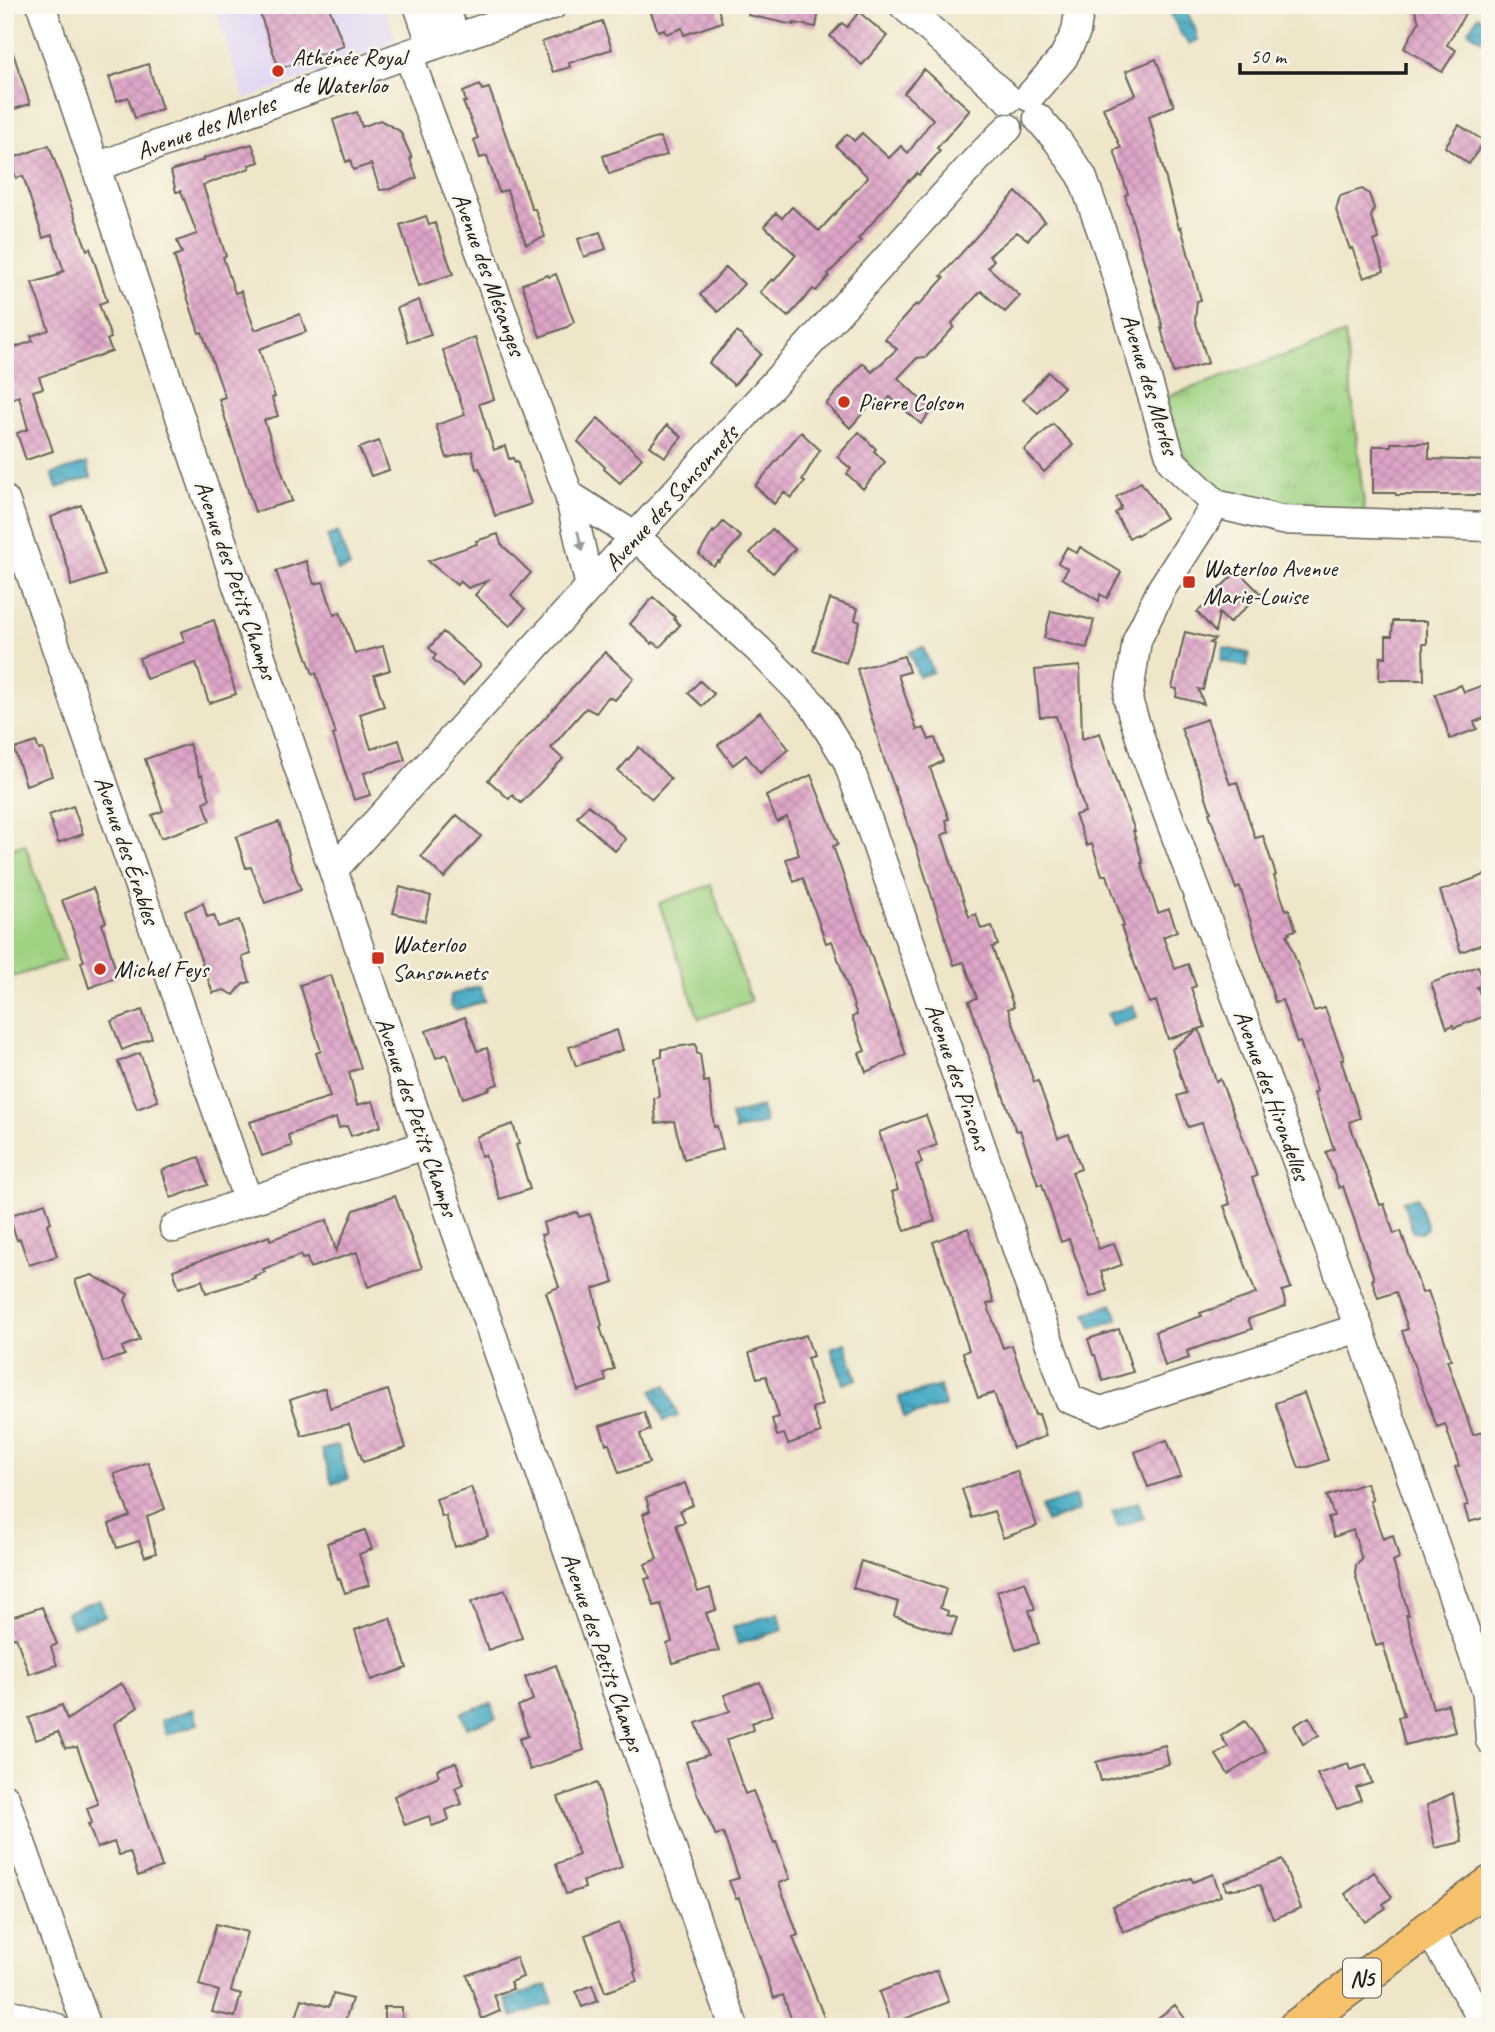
<svg xmlns="http://www.w3.org/2000/svg" width="1495" height="2032" viewBox="0 0 1495 2032" font-family="Caveat,sans-serif">
	<defs>
		<pattern id="park-tufts" width="24" height="20" patternUnits="userSpaceOnUse" patternTransform="scale(1.75)"><rect width="24" height="20" fill="#9fd282"/><path d="M3 7l-1-3M5 7V3M7 7l1-3M15 17l-1-3M17 17v-4M19 17l1-3" fill="none" stroke="#88b470"/></pattern>
		<pattern id="water-waves" width="16" height="10" patternUnits="userSpaceOnUse" patternTransform="scale(1.75)"><rect width="16" height="10" fill="#42a8c2"/><path d="M0 5q4-4 8 0t8 0" fill="none" stroke="#36889d"/></pattern>
		<pattern id="building-cross-hatch" width="8" height="8" patternUnits="userSpaceOnUse" patternTransform="scale(1.75)"><rect width="8" height="8" fill="#dea5c8"/><path d="M0 0l8 8M0 8l8-8" fill="none" stroke="#be8dab"/></pattern>
	</defs>
	<rect width="100%" height="100%" fill="#fbf7ec"/>
	<filter id="ink" filterUnits="userSpaceOnUse"><feTurbulence type="fractalNoise" baseFrequency=".0143" numOctaves="2"/><feDisplacementMap in="SourceGraphic" scale="14" xChannelSelector="R" yChannelSelector="G"/><feConvolveMatrix kernelMatrix="1 2 1 2 8 2 1 2 1" color-interpolation-filters="sRGB"/></filter>
	<filter id="wash" filterUnits="userSpaceOnUse"><feTurbulence type="fractalNoise" baseFrequency=".00686" numOctaves="4" result="noise"/><feDisplacementMap in="SourceGraphic" scale="28" xChannelSelector="R" yChannelSelector="G"/><feGaussianBlur stdDeviation="1.57" result="paint"/><feColorMatrix in="noise" values="0 0 0 0 0 0 0 0 0 0 0 0 0 0 0 0 0 1.4 0 .05"/><feComposite in="paint" operator="in"/></filter>
	<g filter="url(#wash)">
		<rect width="100%" height="100%" fill="#efe6ca"/>
		<!-- built -->
		<path fill="#e0d4f4" d="M214,5H384L397,44L245,99Z"/>
		<!-- park -->
		<path fill="url(#park-tufts)" stroke="#5e774f" stroke-width="2" d="M1345,334L1365,514L1279,512L1229,496L1198,471L1181,451L1166,397Z"/>
		<!-- pitch -->
		<path fill="#9fd282" stroke="#5e774f" stroke-width="2" d="M25,844L65,960L13,977L5,955V851Z
			M711,885L751,1001L699,1019L659,903Z"/>
		<!-- water -->
		<path fill="url(#water-waves)" stroke="#2f626f" stroke-width="2" d="M1185,8L1195,28L1198,40L1189,44L1181,34L1171,15Z
			M1478,16L1490,24V45L1468,31Z
			M87,463L91,477L57,488L52,474Z
			M338,532L350,567L338,571L327,536Z
			M923,647L933,672L919,677L909,652Z
			M1224,648L1249,653L1247,667L1221,661Z
			M480,986L485,1001L456,1010L450,1005L451,995Z
			M1133,1005L1137,1017L1112,1026L1107,1014Z
			M761,1107L766,1123L735,1131L731,1115Z
			M1417,1197L1427,1228L1421,1233L1413,1232L1403,1201Z
			M1112,1304L1118,1320L1092,1329L1086,1314Z
			M845,1343L857,1379L843,1384L831,1348Z
			M666,1385L678,1416L664,1421L652,1390Z
			M940,1386L945,1406L904,1418L899,1397Z
			M338,1445L348,1479L332,1484L322,1450Z
			M1075,1496L1079,1511L1046,1522L1041,1507Z
			M1138,1502L1144,1518L1118,1527L1112,1511Z
			M100,1600L105,1616L72,1627L66,1612Z
			M778,1613L783,1630L738,1644L733,1627Z
			M491,1703L496,1718L466,1728L461,1713Z
			M193,1709L198,1724L167,1735L161,1720Z
			M547,1985L553,2003L513,2017L506,1999Z"/>
		<g id="blocks">
			<!-- building -->
			<path fill="url(#building-cross-hatch)" d="M257,5H328L344,46L279,69Z
				M648,5H717L722,22L684,35L682,28L666,34L664,29L658,31Z
				M749,5H820L816,27L794,23V25L748,15Z
				M1413,5H1470L1447,45L1456,50L1442,72L1404,48L1419,22Z
				M859,12L887,36L862,65L830,36L842,23L847,27Z
				M602,21L612,49L569,63L570,67L553,72L542,42Z
				M5,41H9L30,104L5,112Z
				M1156,59L1174,106L1149,116L1179,228L1181,227L1201,300L1197,301L1195,320L1208,363L1173,373L1161,328H1163L1125,195L1128,194L1114,150L1121,148L1103,108L1136,95L1126,71Z
				M148,64L162,109L135,118L128,97L117,101L109,77Z
				M924,69L970,110L937,148L940,151L919,175L917,173L910,181L909,180L858,239L861,241L828,274L829,276L816,291L813,289L788,317L760,292L772,279L774,281L796,255L764,226L776,213L782,218L792,207L819,231L841,207L868,177L836,146L847,134L854,141L862,133L889,158L901,146L908,153L933,119L904,93Z
				M480,85L482,90L489,88L532,209H535L545,237L526,244L507,190L499,192L487,156L480,158L474,140L478,138L463,102H466L463,92Z
				M357,112L362,127L380,120L400,131L412,158L410,159L417,178L390,189L380,190L371,164L353,170L350,160L346,162L333,120Z
				M1459,125L1484,141L1469,164L1445,147Z
				M660,137L667,155L609,174L603,156Z
				M252,144L259,162L249,165L250,168L203,185L226,256L223,257L235,293L241,291L255,330L300,314L306,332L259,349L275,397L272,398L278,416L264,420L292,501L255,512L219,399L225,397L202,332L199,333L174,256L182,253L177,241L197,234L181,191L176,192L171,171L204,160V158Z
				M49,145L87,250L90,248L107,301L99,304L111,338L107,340L112,351L39,377L43,388L33,391L53,451L26,460L17,433L28,429L19,396L5,401V351L33,341L31,336L49,330L32,283L59,275L58,273L64,271L52,235L43,238L23,176L16,178L10,159Z
				M1362,189L1369,194L1374,208L1371,217L1379,239L1374,241L1384,271L1364,278L1352,248L1350,249L1336,210L1340,196Z
				M1016,192L1045,221L1028,240L1017,232L989,256L994,260L988,267L1020,296L1005,312L981,291L952,323L954,327L926,357L917,358L898,378L932,410L921,424L890,397L882,406L875,399L850,428L826,404L863,363L872,372L897,349L885,339L916,304L918,306L944,278L941,276Z
				M426,216L429,225L435,223L453,274L419,286L400,225Z
				M600,232L606,249L584,257L578,239Z
				M726,267L744,284L718,312L700,295Z
				M556,274L574,322L567,327L540,337L522,284L548,275L549,277Z
				M419,300L431,335L408,342L397,308Z
				M737,332L761,354L734,385L709,363Z
				M475,337L494,399L479,404L494,450L505,446L509,459L513,458L515,462L517,461L531,504L495,516L483,477L479,468L476,469L472,451L447,458L436,425L465,415L443,350Z
				M1048,372L1064,387L1038,413L1023,400Z
				M598,418L642,458L620,483L604,469L605,467L578,442Z
				M1053,424L1073,445L1044,472L1024,450Z
				M667,425L682,437L665,457L650,446Z
				M801,432L820,450L802,480L805,482L791,498L784,492L774,504L755,486Z
				M859,432L876,449L874,451L885,462L863,489L847,474L851,469L837,457Z
				M379,441L389,470L371,476L359,448Z
				M1391,443H1429V459L1490,461V495H1396L1395,493H1373V446H1391Z
				M1141,482L1166,518L1137,535L1136,534L1129,538L1115,513L1121,509L1120,507L1121,506L1116,497Z
				M81,505L105,575L71,586L69,571L51,517Z
				M723,522L741,537L719,562L718,561L713,566L699,554L713,531L714,533Z
				M772,529L795,549L773,573L750,553Z
				M498,534L501,544L531,573L511,595L525,609L510,626L475,595L487,581L468,588L460,581L457,585L428,561L477,544L476,541Z
				M1067,547L1077,553L1080,547L1121,572L1107,598L1100,594L1099,601L1062,578L1068,569L1058,563Z
				M306,561L314,584L323,582L334,615L340,612L355,654L383,646L390,670L374,675L384,706L360,714L371,749L399,740L405,760L364,773L370,795L354,800L333,735L336,734L316,673L313,674L276,571Z
				M1238,571L1261,594L1229,623L1219,613L1215,632L1197,612L1209,602L1207,600Z
				M653,597L675,617L674,619L680,625L660,647L653,642L652,644L630,624Z
				M830,599L858,609L855,620L860,622L846,663L813,650Z
				M1051,611L1094,620L1087,648L1044,638Z
				M214,620L236,694L209,703L196,663L146,679L139,658L185,642L181,632Z
				M1393,621H1427V644H1423L1424,680H1379L1380,657H1386V636H1392Z
				M443,632L481,665L463,685L433,659L436,655L429,648Z
				M1185,632L1215,639L1210,643L1213,644L1203,690L1198,689L1204,704L1176,697L1177,689L1172,688Z
				M605,652L634,678L615,700L608,697L596,713L586,708L569,727L551,748L563,759L521,803L512,795L509,799L488,780Z
				M904,656L909,672L898,675L917,730L924,728L929,740L935,738L943,761L930,768L949,819L946,820L949,832L942,835L969,917L976,914L981,929L992,926L998,945L992,947L1014,1007L1008,1009L1034,1082L1038,1081L1058,1138L1069,1134L1081,1169L1072,1172L1099,1249L1114,1243L1122,1265L1101,1272L1107,1291L1090,1297L1069,1239L1061,1242L1042,1184L1038,1185L1020,1130L1016,1131L986,1048H985L969,1001L977,998L964,962L954,965L915,844L884,759L857,669Z
				M1080,666L1082,739L1100,733L1120,794L1121,793L1135,831H1133L1143,863H1141L1158,913L1169,909L1177,931L1163,937L1175,969L1188,964L1196,986L1191,988L1205,1027L1168,1039L1156,1001L1149,1003L1121,927L1124,926L1107,875H1102L1092,844L1087,846L1075,815L1085,812L1056,716L1040,717L1035,670Z
				M700,681L714,694L702,706L688,693Z
				M1490,683V716L1474,722L1477,729L1450,739L1435,694L1461,685L1464,692Z
				M760,712L789,749L760,773L746,755L733,765L718,745Z
				M1207,719L1230,784L1237,782L1255,838L1263,836L1276,875L1274,876L1286,910L1289,909L1296,930L1289,932L1290,934L1287,935L1314,1011L1325,1008L1344,1059L1341,1060L1360,1118L1349,1122L1380,1205L1384,1204L1394,1234L1401,1231L1422,1293L1428,1291L1451,1359L1447,1360L1473,1435L1490,1429V1516L1469,1522L1464,1506L1468,1505L1455,1467L1459,1466L1445,1424L1437,1427L1416,1371L1402,1331L1408,1329L1396,1292L1378,1298L1372,1280L1374,1279L1343,1186L1339,1188L1326,1152L1334,1149L1314,1093L1317,1091L1300,1042L1297,1043L1282,1000L1275,1002L1240,887L1236,889L1209,813L1211,812L1197,770L1181,728Z
				M36,742L39,750L43,749L52,776L26,785L14,749Z
				M189,744L200,776L202,775L210,799L204,802L210,821L161,838L152,815L163,811L145,759Z
				M639,747L671,779L652,799L618,771Z
				M811,775L838,844L833,846L906,1055L866,1072L859,1053L865,1051L852,1017L857,1015L832,941L826,943L803,878L794,882L786,859L799,855L787,817L777,822L766,796Z
				M588,805L613,825L612,827L626,839L615,851L577,817Z
				M73,806L83,834L58,843L49,815Z
				M457,815L481,836L444,878L421,856Z
				M279,822L289,854L288,855L301,890L265,903L251,867L246,868L236,837Z
				M1490,873V941L1461,952L1440,891Z
				M400,887L431,896L425,921L393,913Z
				M93,888L106,922L102,924L118,977L89,988L81,962L84,961L62,900Z
				M203,903L207,917L214,915L218,927L239,920L251,954L242,957L250,982L243,984L234,995L224,990L213,993L200,957L185,911Z
				M1478,966L1485,985L1477,987L1487,1011L1484,1013L1485,1016L1454,1028L1453,1025L1447,1028L1431,983Z
				M331,975L361,1068L349,1072L357,1105L373,1101L381,1126L351,1136L347,1126L339,1128L336,1118L288,1135L292,1146L262,1156L250,1122L330,1097L316,1053L321,1051L300,985Z
				M142,1010L152,1038L122,1050L111,1021Z
				M465,1017L477,1051L487,1048L498,1084L489,1087L490,1089L463,1098L447,1054L436,1058L426,1031Z
				M1199,1029L1216,1081L1220,1079L1242,1135L1257,1176L1252,1178L1291,1288L1282,1291L1286,1306L1248,1319L1252,1329L1187,1351L1189,1358L1165,1366L1155,1332L1202,1316L1200,1313L1256,1294L1224,1206L1230,1204L1202,1123L1188,1127L1177,1096L1186,1093L1172,1049Z
				M617,1030L623,1050L576,1066L569,1047Z
				M696,1044L697,1054H700L704,1082L709,1081L714,1127L717,1126L723,1149L684,1159L674,1121L656,1123L654,1098L659,1097L655,1058L662,1057V1049Z
				M140,1053L158,1101L137,1109L118,1062Z
				M926,1115L937,1145L918,1152L922,1163L916,1165L935,1221L905,1231L892,1192L898,1190L879,1132Z
				M513,1124L519,1144L516,1145L530,1189L500,1199L485,1155L481,1156L476,1137Z
				M199,1157L208,1185L171,1198L162,1170Z
				M395,1196L422,1268L368,1287L357,1252L310,1268L307,1258L302,1259L301,1255L263,1269L265,1272L254,1276L255,1278L206,1293L202,1280L179,1288L173,1270L253,1242L269,1236L270,1240L327,1220L336,1251L354,1210Z
				M45,1203L51,1222L47,1224L57,1256L29,1265L20,1239L17,1240L9,1216Z
				M577,1212L579,1217L590,1214L614,1282L593,1289L602,1326L600,1327L614,1369L604,1373L606,1381L578,1391L546,1292L559,1287L541,1235L546,1234L543,1223Z
				M968,1228L994,1302L987,1304L1003,1348L1012,1345L1035,1415L1039,1414L1046,1436L1013,1448L994,1393L978,1398L963,1353L969,1350L933,1242Z
				M92,1275L128,1294L125,1300L140,1340L122,1347L125,1355L103,1362L75,1280Z
				M1119,1329L1133,1372L1103,1381L1095,1355H1093L1088,1339Z
				M806,1335L813,1356L807,1358L822,1405L812,1408L821,1433L788,1444L784,1434L777,1436L772,1419L779,1417L766,1376L757,1378L749,1353Z
				M325,1388L330,1408L388,1390L406,1448L363,1462L349,1424L302,1436L290,1400Z
				M1304,1393L1328,1460L1306,1468H1299L1275,1403Z
				M644,1412L650,1430L640,1434L649,1463L619,1473L609,1444H606L600,1426Z
				M1167,1440L1181,1476L1148,1487L1135,1452Z
				M148,1462L165,1509L147,1516L156,1553L145,1557L139,1541L117,1548L109,1524L130,1516L114,1474Z
				M1017,1471L1037,1526L1003,1538L994,1511L972,1518L962,1489Z
				M685,1483L693,1505L680,1510L685,1522L676,1525L698,1592L710,1588L716,1610L706,1613L719,1651L705,1653L673,1663L667,1644L672,1642L661,1604L654,1606L645,1579L650,1578L645,1564L657,1559L643,1514L650,1511L646,1498Z
				M1366,1483L1373,1500L1370,1501L1383,1539L1393,1535L1399,1558L1393,1561L1409,1615H1406L1433,1708L1448,1704L1455,1732L1405,1745L1398,1717L1404,1716L1383,1644L1376,1646L1355,1574L1356,1565L1362,1560L1353,1530L1334,1537L1328,1517L1334,1516L1327,1496Z
				M471,1487L488,1536L455,1547L446,1516L442,1517L436,1499Z
				M365,1530L372,1549L359,1554L369,1585L345,1593L340,1579H338L327,1543Z
				M861,1561L946,1589L940,1608L948,1611L947,1615L957,1618L951,1635L894,1616L898,1602L853,1588Z
				M1025,1581L1035,1609L1029,1610L1039,1643L1016,1650L997,1591Z
				M505,1590L522,1638L488,1650L471,1602Z
				M42,1607L57,1644L51,1647L57,1665L29,1674L16,1637L8,1640L5,1630V1619Z
				M390,1618L407,1668L371,1680L355,1630Z
				M556,1665L584,1750L530,1770L519,1739L528,1736L518,1706L533,1700L525,1677Z
				M760,1682L772,1715L751,1723L753,1730L726,1740L745,1794L753,1791L774,1843L776,1842L790,1879L779,1883L798,1935L793,1937L825,2020L808,2027H794L783,1995L774,1998L739,1898L736,1899L729,1881L739,1878L723,1833L716,1836L698,1796L686,1762L708,1755L696,1723L730,1711L724,1695Z
				M121,1683L138,1707L114,1724L162,1867L138,1876L130,1852L119,1855L114,1842L97,1848L88,1824L92,1823L87,1808L98,1804L77,1747L65,1748L58,1732L36,1740L29,1718L62,1705L67,1720Z
				M1309,1717L1319,1735L1303,1744L1294,1726Z
				M1245,1721L1266,1751L1228,1774L1216,1755L1228,1747L1221,1736Z
				M1165,1745L1169,1764L1101,1781L1096,1762Z
				M456,1762L464,1784L455,1788L462,1804L446,1810L449,1820L432,1826L429,1816L405,1825L394,1796L439,1776L437,1769Z
				M1348,1764L1350,1770L1366,1765L1372,1783L1356,1788L1361,1800L1337,1809L1317,1774Z
				M597,1783L622,1867L583,1881L585,1888L566,1894L556,1864L579,1855L558,1797Z
				M1453,1793L1462,1842L1435,1848L1427,1805Z
				M1282,1860L1301,1908L1273,1919L1260,1885L1226,1890L1224,1882Z
				M1374,1872L1392,1897L1383,1904L1386,1908L1365,1922L1345,1894Z
				M1213,1874L1221,1896L1123,1932L1113,1906L1191,1878L1193,1882Z
				M619,1923L636,1971L634,1972L637,1981L605,1992L585,1935Z
				M216,1924L247,1932L231,1991L241,1994L235,2017L212,2012L219,1991L199,1985Z
				M516,1957L523,1977L510,1982L513,1989L494,1995L500,2011L482,2019L467,1975Z
				M937,1970L949,2002L891,2024L879,1992Z
				M592,1985L598,2001L582,2007L576,1992Z
				M333,1994L352,1999L343,2027H293L302,1999L329,2007Z
				M1175,2005L1191,2027H1146Z
				M384,2007H402V2027H384Z"/>
		</g>
	</g>
	<g filter="url(#ink)">
		<use href="#blocks" fill-opacity="0" stroke="#666359" stroke-width="2"/>
		<g fill="none" stroke-linecap="round" stroke-linejoin="round">
			<!-- minor casing -->
			<g stroke="#666359" stroke-width="31">
				<path id="minor" d="M41,5L426,1145L734,2027
					M418,5L432,46
					M444,5L456,38
					M903,5L1008,99
					M408,54L569,495L590,587
					M1029,97L1063,58L1076,32L1080,5
					M1038,118L1057,140L1082,176L1110,255L1172,462L1216,504L1281,520L1490,527
					M96,167L408,54L553,5
					M569,495L636,537L759,650L813,705L847,760L1069,1399L1101,1411L1359,1328
					M5,500L248,1201
					M1216,504L1162,588L1137,640L1128,700L1145,753L1359,1328L1490,1702
					M334,869L978,158L1008,128
					M174,1228L248,1201L426,1145
					M1487,1697L1490,1740
					M5,1798L87,2027
					M1428,1929L1487,2027
					M5,2012L54,2027"/>
			</g>
			<!-- major casing -->
			<g stroke="#666359" stroke-width="38">
				<path id="major" d="M1296,2027L1490,1884"/>
			</g>
			<!-- minor -->
			<use href="#minor" stroke="#fff" stroke-width="28"/>
			<!-- major -->
			<use href="#major" stroke="#f5c16b" stroke-width="35"/>
		</g>
		<!-- one-way arrows -->
		<defs><path id="oneway-solid" d="M-6-.8H1V-3.2L6.5 0L1 3.2V.8H-6Z" transform="scale(1.75)"/></defs>
		<use fill="#999" href="#oneway-solid" transform="translate(580 541) rotate(77)"/>
	</g>
	<!-- markers -->
	<g fill="#c8321e" stroke="#fbf7ec" stroke-width="2.5">
		<circle cx="278" cy="71" r="7"/>
		<circle cx="844" cy="402" r="7"/>
		<rect x="1182" y="575" width="14" height="14" rx="3.5"/>
		<rect x="371" y="951" width="14" height="14" rx="3.5"/>
		<circle cx="100" cy="969" r="7"/>
	</g>
	<g text-anchor="middle" dominant-baseline="central" stroke-width="5" stroke-linejoin="round" paint-order="stroke">
		<!-- shield labels -->
		<rect fill="#fbf7ec" stroke="#5f5e5a" stroke-width="2" x="1343" y="1958.5" width="38" height="39" rx="5"/>
		<g font-size="23" font-weight="bold" fill="#1c1c1c">
			<text x="1362" y="1978">N5</text>
		</g>
		<!-- poi labels -->
		<g font-size="24" fill="#1c1c1c" stroke="#fbf7ec" text-anchor="start">
			<text x="292" y="57">Athénée Royal<tspan x="292" dy="28">de Waterloo</tspan></text>
			<text x="858" y="402">Pierre Colson</text>
			<text x="1203" y="568">Waterloo Avenue<tspan x="1203" dy="28">Marie-Louise</tspan></text>
			<text x="392" y="944">Waterloo<tspan x="392" dy="28">Sansonnets</tspan></text>
			<text x="114" y="969">Michel Feys</text>
		</g>
		<!-- street labels -->
		<g font-size="24" fill="#1c1c1c" stroke="#fbf7ec">
			<text transform="translate(206 127) rotate(-20)">Avenue des Merles</text>
			<text transform="translate(489 274) rotate(70)">Avenue des Mésanges</text>
			<text transform="translate(1150 384) rotate(73)">Avenue des Merles</text>
			<text transform="translate(671 498) rotate(-48)">Avenue des Sansonnets</text>
			<text transform="translate(236 580) rotate(71)">Avenue des Petits Champs</text>
			<text transform="translate(127 850) rotate(71)">Avenue des Érables</text>
			<text transform="translate(958 1077) rotate(71)">Avenue des Pinsons</text>
			<text transform="translate(1272 1095) rotate(70)">Avenue des Hirondelles</text>
			<text transform="translate(417 1117) rotate(71)">Avenue des Petits Champs</text>
			<text transform="translate(603 1652) rotate(71)">Avenue des Petits Champs</text>
		</g>
	</g>
	<!-- margin -->
	<rect width="1495" height="2032" fill="none" stroke="#fbf7ec" stroke-width="28"/>
	<!-- scale -->
	<path d="M1240 63v10h166v-10" fill="none" stroke="#1c1c1c" stroke-width="3.5"/>
	<text x="1250" y="63" font-size="21" fill="#1c1c1c" stroke="#fbf7ec" stroke-width="5" paint-order="stroke">50 m</text>
</svg>
